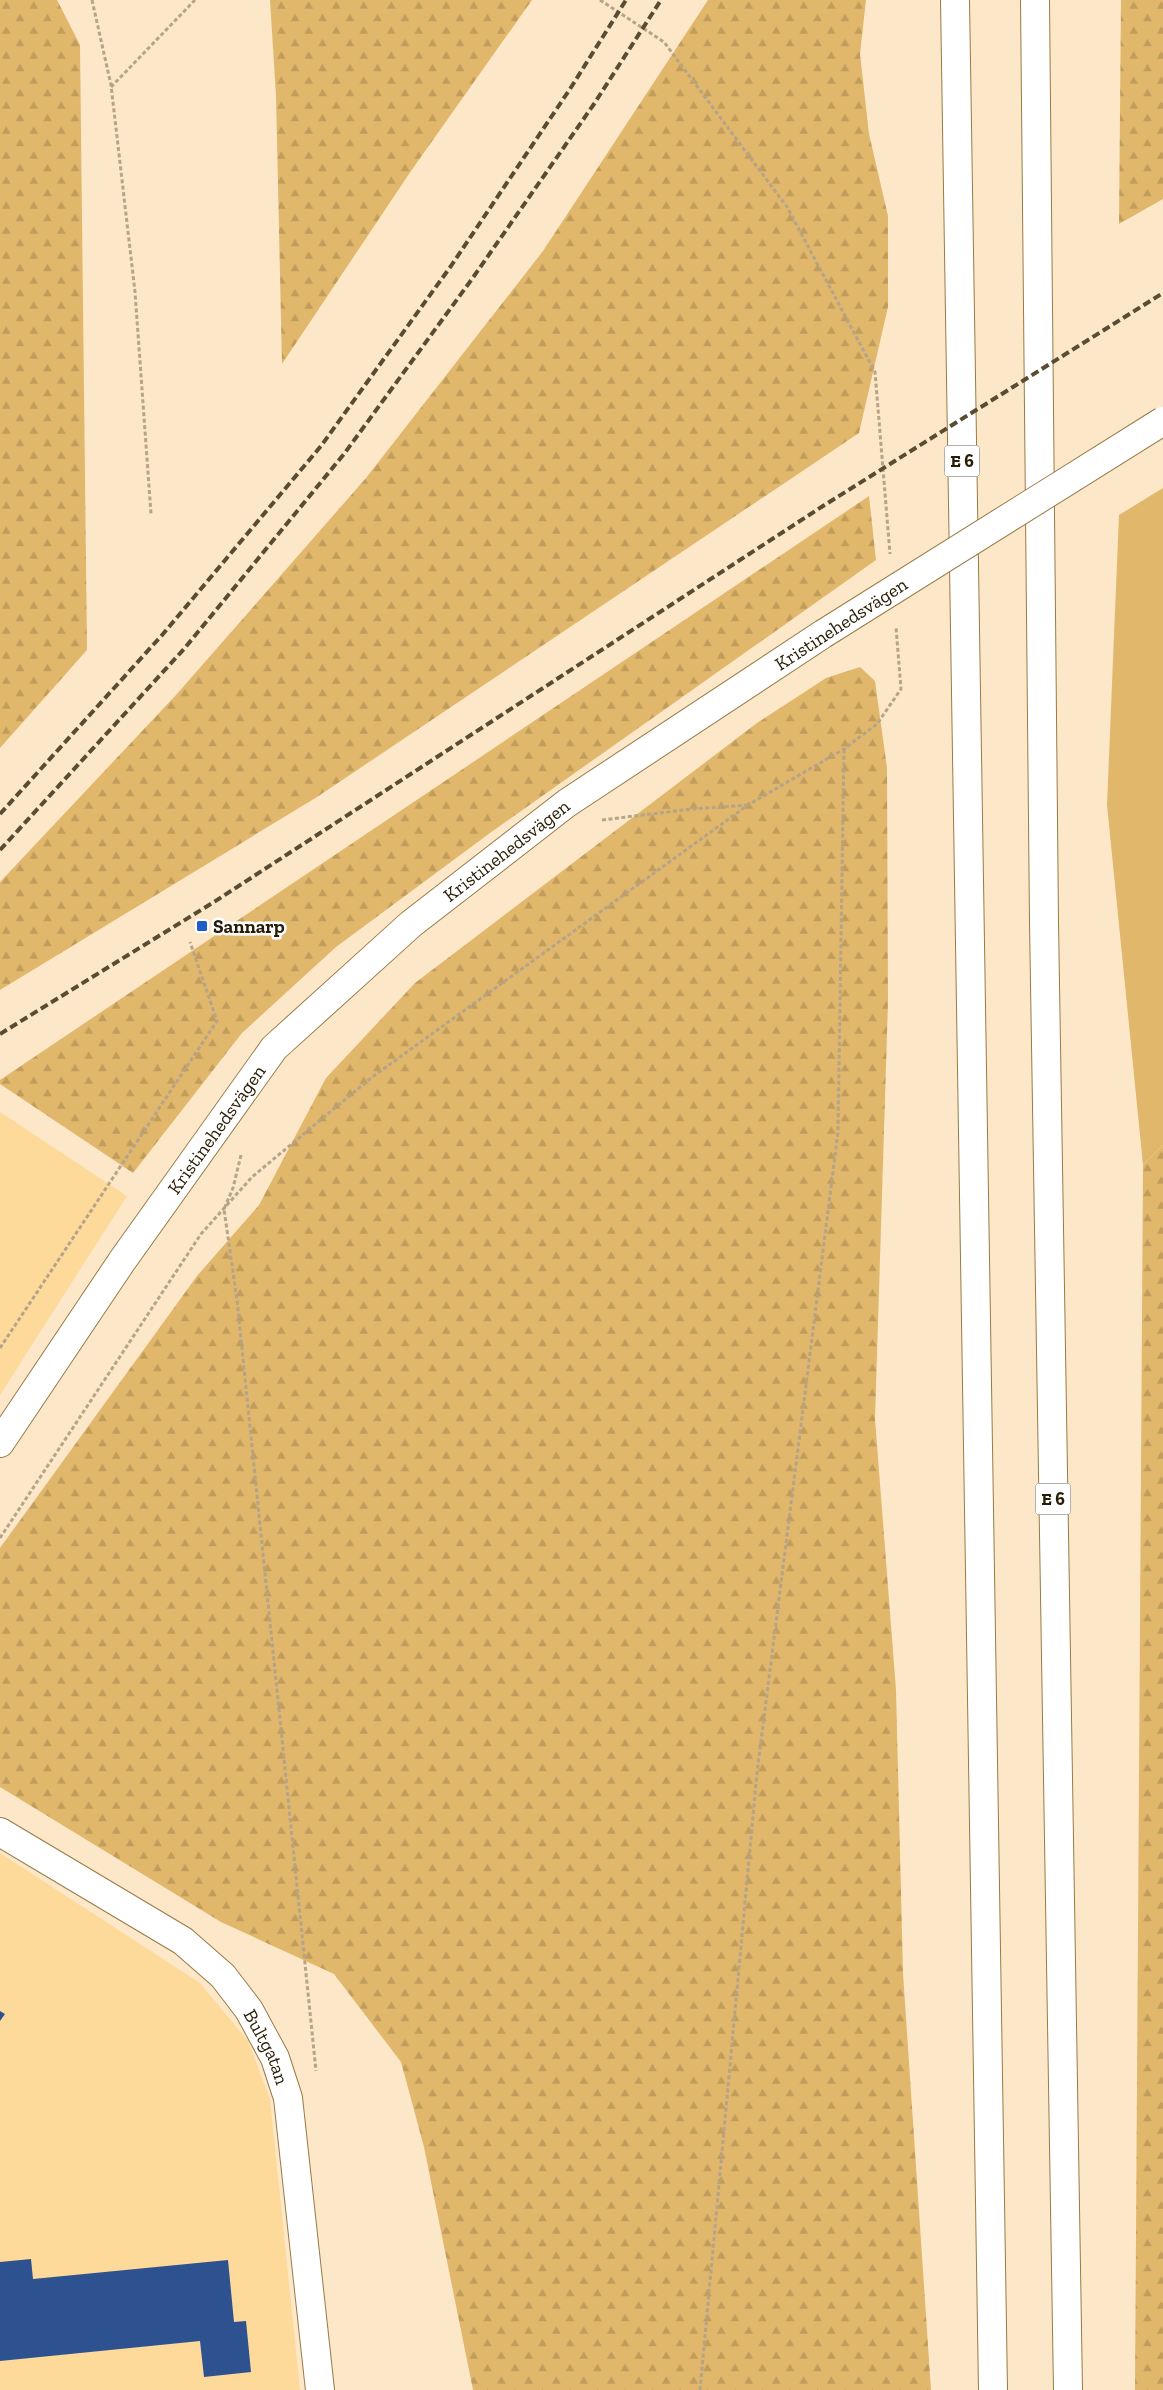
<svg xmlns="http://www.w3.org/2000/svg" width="1163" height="2390" viewBox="0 0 1163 2390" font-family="'Zilla Slab',serif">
	<defs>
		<pattern id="forest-firs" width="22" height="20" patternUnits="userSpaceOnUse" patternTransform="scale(1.25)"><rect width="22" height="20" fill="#e1b76c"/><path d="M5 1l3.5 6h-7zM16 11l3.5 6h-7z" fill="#c19d5c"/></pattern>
	</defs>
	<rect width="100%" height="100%" fill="#fce8c8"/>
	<!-- built -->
	<path fill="#fdd99a" d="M0,1112L127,1196L0,1395Z
		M0,1853L200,1983L248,2041L270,2099L300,2390H0Z"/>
	<!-- green -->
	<path fill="#e1b76c" d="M1163,488V1145L1143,1165L1107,805L1119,515Z"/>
	<!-- forest -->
	<path fill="url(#forest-firs)" d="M0,0H57L80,45L87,650L0,748Z
		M270,0H532L411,171L282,364L276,96Z
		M708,0H866L860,54L869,134L888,216V307L859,433L317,797L0,990V882L176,695L366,478L543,251Z
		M1121,0H1163V199L1119,224Z
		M869,496L876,560L490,833L336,947L242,1033L133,1173L0,1084V1080Z
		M860,667L875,681L887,768L888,1002L875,1419L896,1690L903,1973L931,2390H473L424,2147L401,2062L334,1974L221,1922L0,1787V1548L197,1276L259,1205L326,1078L415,983L757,723L826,678Z
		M1163,1145V2390H1135L1143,1165Z"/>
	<!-- building -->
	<path fill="#2e518f" d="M0,2011L5,2014L0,2021Z
		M31,2259L33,2279L228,2260L234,2322L246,2321L251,2372L204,2377L200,2341L0,2361V2262Z"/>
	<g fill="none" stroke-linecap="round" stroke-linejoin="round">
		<!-- street casing -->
		<g stroke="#987a46" stroke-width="30">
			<g id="street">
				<path id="s1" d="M0,1832L183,1941L223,1976L249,2010L275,2058L288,2098L320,2390"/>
			</g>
		</g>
		<!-- secondary casing -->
		<g stroke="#987a46" stroke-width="30">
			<g id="secondary">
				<path id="s2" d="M0,1443L122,1261L274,1048L411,924L567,803L823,634"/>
			</g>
		</g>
		<!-- highway casing -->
		<g stroke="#987a46" stroke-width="30">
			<path id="highway" d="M955,0L993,2390
				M1035,0L1044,922L1068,2390"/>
		</g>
		<!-- path -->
		<path stroke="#b5a487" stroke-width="3" stroke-dasharray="4 2.5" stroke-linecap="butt" d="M92,0L111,85L135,292L151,514
			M600,0L664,42L787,207L875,372L890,554
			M111,87L195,0
			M602,820L692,809L748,805
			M241,1155L233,1188L224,1209L237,1300L316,2071
			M0,1348L217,1021L190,942
			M0,1538L201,1234L252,1177L371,1078L748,805L844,749L877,724L901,689L896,627
			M700,2390L757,1773L838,1132L844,750"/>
		<!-- street -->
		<use href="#street" stroke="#fff" stroke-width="28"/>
		<!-- secondary -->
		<use href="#secondary" stroke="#fff" stroke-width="28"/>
		<!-- highway -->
		<use href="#highway" stroke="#fff" stroke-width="28"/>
		<!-- rail -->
		<path stroke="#5a4c33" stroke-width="4" stroke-dasharray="8 4" stroke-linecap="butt" d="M0,814L163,634L321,446L451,266L570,89L626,0
			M0,850L184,649L344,454L472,279L594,104L661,0
			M0,1034L214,902L823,506L1163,293"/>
		<!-- secondary-bridge casing -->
		<g stroke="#987a46" stroke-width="30" stroke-linecap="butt">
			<path id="secondary-bridge" d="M823,634L1163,421"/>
		</g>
		<!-- secondary-bridge -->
		<use href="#secondary-bridge" stroke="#fff" stroke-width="28"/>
	</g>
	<!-- markers -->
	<rect fill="#1f5dc9" stroke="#fff" stroke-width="2" x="196" y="920" width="12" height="12" rx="2.5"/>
	<g text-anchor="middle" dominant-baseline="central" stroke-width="5" stroke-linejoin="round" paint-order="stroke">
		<!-- shield labels -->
		<g fill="#fff" stroke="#686051" stroke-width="1">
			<rect x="944.5" y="445.5" width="35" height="31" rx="4"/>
			<rect x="1035.5" y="1483.5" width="35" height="31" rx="4"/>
		</g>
		<g font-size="18" font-weight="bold" fill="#281c06">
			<text x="962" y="461">E 6</text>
			<text x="1053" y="1499">E 6</text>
		</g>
		<!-- street labels -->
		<g font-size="19" fill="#281c06" stroke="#fff">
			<text transform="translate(841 624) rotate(-33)">Kristinehedsvägen</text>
			<text stroke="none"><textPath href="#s2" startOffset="786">Kristinehedsvägen</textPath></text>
			<text stroke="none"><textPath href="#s2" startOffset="381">Kristinehedsvägen</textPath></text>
			<text stroke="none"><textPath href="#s1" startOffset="350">Bultgatan</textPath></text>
		</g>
		<!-- poi labels -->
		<g font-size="19" font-weight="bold" fill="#281c06" stroke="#fff" text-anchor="start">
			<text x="213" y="926">Sannarp</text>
		</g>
	</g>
</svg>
